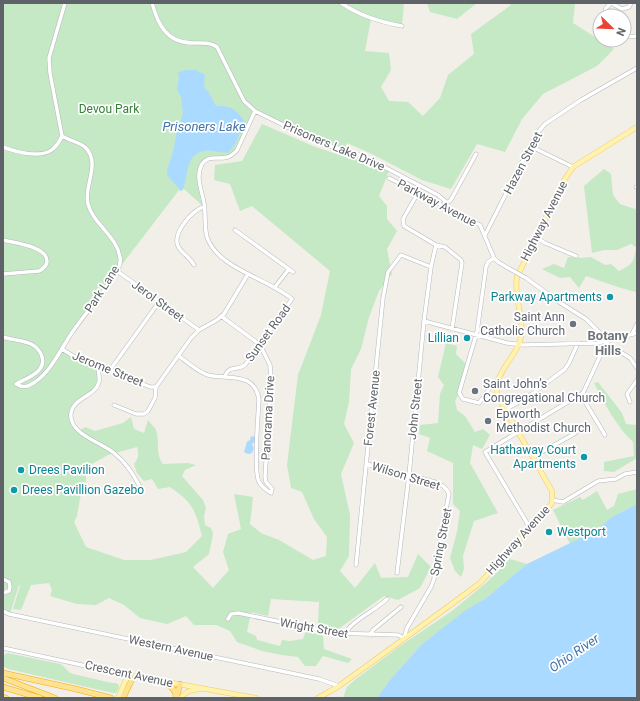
<svg xmlns="http://www.w3.org/2000/svg" width="640" height="701" viewBox="0 0 640 701" font-family="Roboto,sans-serif">
	<rect width="100%" height="100%" fill="#f1efe8"/>
	<!-- green -->
	<path fill="#c5e8c5" fill-rule="evenodd" d="M3,3H404L402,26L371,19L365,51L389,53L391,70L381,87L389,101L408,102L423,116L440,98L448,75L474,54L471,34L511,5L507,3H575L573,23L614,49L597,66L543,94L522,119L505,152L477,144L451,189L422,180L370,153L347,143L345,150L328,146L255,112L233,155L205,161L199,173L204,207L184,189L181,191L179,190L117,271L62,349L73,356L98,366C102,393 90,389 75,405C72,408 72,414 71,418L79,431L85,427L95,431L123,423L131,417L134,429L144,433L148,420C150,423 154,426 156,430C160,442 155,454 163,464L188,463L196,465L185,470L182,476L203,500L206,508L204,516L205,525L211,528L213,534L209,554L193,567L213,588L229,570L223,552L228,534L241,529L234,494L253,497L250,524L261,533L279,540L313,560L326,556L327,537L314,519L302,492L291,488L287,465L298,375L321,315L330,271L252,206L240,211L230,184L214,180L215,165L242,161L262,124L313,146L351,159L358,157L389,171L379,196L387,206V219L397,231L387,249L392,274L379,291L369,317L361,349L351,369L349,402L344,424L354,443L341,474L350,515L349,556L340,571L355,588L375,563L381,578L408,577L418,554L431,567L420,588L398,600L384,596L337,630L318,624L319,602L271,599L268,616L251,612L247,632L256,636L257,640L280,646L282,640L290,641L303,639L306,631L323,636L324,649L352,659L348,663L323,656L316,666H305L298,657L282,655L262,651L237,642L230,631L216,625H194L186,616L167,624L140,618L124,605L109,598L96,605L77,604L50,596L52,590L49,583L31,585L21,610L13,609L20,586L19,585L10,614L3,611ZM137,447C139,454 139,458 134,464L137,473L144,481L152,479L158,489L170,487C193,503 195,509 202,536L186,552L151,560H124L86,547L74,522L77,516L81,493L86,481V470L90,465L108,455Z
		M427,3H477L457,19L430,12Z
		M604,169L611,174L613,195L620,204L635,209L637,208L636,292L621,288L586,276L579,288L570,277L560,278L542,269L554,264L564,268L568,257L582,258L591,257L605,265L611,264L619,271C633,264 634,262 636,247L631,244L617,250H604L592,253L584,186Z
		M446,343L457,346L456,354L467,365L459,393L455,401L457,410L465,416L475,432L483,429L490,435L482,449L473,445L470,463L498,513L474,521L463,556L464,569L461,577L455,571L450,558L457,532L460,511L453,504V463L427,451L430,438L419,434L420,425L438,423L440,394L444,385L438,377Z
		M598,382L622,413L626,424L637,425V458L614,472L604,471V462L634,456L633,442C616,426 605,404 594,383Z
		M637,489V504L612,517L595,531L570,544L553,510L580,497L583,500L597,491L607,510L614,506L618,494Z
		M510,559L527,564L485,599L466,611L422,644L389,681L377,698H343L347,687L356,679L400,646L452,611L486,583Z
		M7,653L60,664C65,666 67,672 73,674L112,683H116L119,685V688L116,693H113L8,669L3,666V656Z"/>
	<!-- water -->
	<path fill="#aadaff" d="M186,70H196L205,75L204,88L208,91L216,106C231,105 237,110 245,122L235,144L229,152C220,154 212,149 204,151C182,155 189,186 181,191L167,175V170L173,152L176,136L183,113L181,97L177,90L179,76L177,73Z
		M251,436L255,437L256,442L253,443L252,445L254,448L252,453L248,454L244,452L247,442L250,440Z
		M637,504V698H377L389,681L422,644L466,610L485,599L527,564L595,531L612,517Z"/>
	<g fill="none" stroke-linecap="round" stroke-linejoin="round">
		<!-- minor casing -->
		<g stroke="#b5b8bc" stroke-width="4.5">
			<path id="minor" d="M152,3C158,25 167,43 193,43C202,43 210,42 217,47L244,101L255,111L316,141L329,146L349,151L367,158L438,195L445,201L444,206
				M341,3C360,16 379,22 402,26
				M611,3L622,9L629,7L631,3
				M604,16L606,8L611,3
				M624,37L637,36
				M62,136L50,73L49,58L65,3
				M530,146L573,167
				M3,147C16,152 41,159 53,149C57,145 60,141 62,136
				M389,178L480,225L494,258L498,262L510,269
				M636,187H637
				M418,193L403,219L404,226L436,245L445,247L461,260L462,263L452,329
				M445,203L450,201L452,198L476,154
				M235,230L293,272
				M485,235L530,146L539,131L545,124L581,100L637,68
				M536,237L545,243L576,256
				M3,240C14,243 48,246 47,262C46,266 43,269 39,271L3,274
				M494,258L488,262L486,267L477,332L459,393L463,399L479,403L491,387L497,383
				M194,265C190,257 181,253 178,246C172,233 193,209 204,207
				M117,271L199,330
				M526,278L559,302L586,319L604,337L609,345L630,358L637,368
				M275,287L289,269
				M424,321L507,343L523,345L598,343L637,333
				M632,334L637,324
				M3,337C12,340 22,340 31,344C35,346 39,350 41,354C49,371 27,378 16,384
				M62,349L78,359L110,370L150,387H156
				M179,356C187,362 198,372 208,375C228,380 255,371 259,400C258,417 253,470 259,482C262,487 266,490 271,493L272,489L266,482L265,477L269,417L271,378L270,365L262,349L255,341L221,316
				M98,366C98,371 100,377 99,382C95,397 74,397 71,413C68,434 101,442 114,453C124,461 134,475 140,487
				M110,370L159,302
				M225,376C229,365 237,371 245,365L292,299C267,278 218,269 207,237C204,226 206,214 204,203C202,191 195,176 202,164C211,151 224,166 237,150L255,111
				M16,384C23,388 28,387 35,382C51,371 61,349 71,334C86,312 104,293 117,270C119,267 121,262 120,258C118,237 93,224 88,204C83,187 101,164 86,148C80,142 70,141 62,136
				M581,395L605,435
				M630,402L627,394L637,380
				M114,405L136,414H144L148,411L155,398L156,387L191,338L199,330L217,320L224,314L248,274
				M505,410L532,394L565,369L569,363L578,343
				M533,457L574,434L581,428
				M552,500L563,502L598,481L616,479L625,474L637,472
				M530,528L485,452L583,393L607,341
				M356,565L383,298L388,272L401,255L431,267
				M397,573L409,475L424,321L431,267L436,245
				M3,579L9,582L10,587L9,591L3,593
				M3,611L9,614L319,679L339,686
				M228,619L231,614L238,613L334,633L398,635L404,638L407,628L431,587L434,579L435,566L449,494C446,487 442,485 435,482L367,464
				M345,634C352,620 375,611 387,599
				M370,635L373,630L401,607
				M3,648L128,675"/>
		</g>
		<!-- major casing -->
		<g stroke="#f2c960" stroke-width="5.5">
			<path id="major" d="M118,698L128,675L256,698
				M181,698C185,691 192,690 200,689
				M318,698L339,686L449,606L480,583L530,528L552,503V491L548,484L499,399C489,378 514,360 520,341C526,322 513,297 517,277L563,182L573,167L637,127"/>
		</g>
		<!-- highway casing -->
		<g stroke="#f9ab00" stroke-width="6">
			<path id="highway" d="M3,673L76,689L111,698
				M3,678L55,698
				M161,682C169,685 176,688 176,698
				M3,687L40,698
				M177,695L180,684
				M3,697L6,698
				M123,698L133,677"/>
		</g>
		<!-- minor -->
		<use href="#minor" stroke="#fff" stroke-width="3.5"/>
		<!-- major -->
		<use href="#major" stroke="#fff2af" stroke-width="4.5"/>
		<!-- highway -->
		<use href="#highway" stroke="#fde293" stroke-width="5"/>
		<!-- minor-bridge casing -->
		<g stroke="#b5b8bc" stroke-width="4.5" stroke-linecap="butt">
			<path id="minor-bridge" d="M510,269L526,278"/>
		</g>
		<!-- minor-bridge -->
		<use href="#minor-bridge" stroke="#fff" stroke-width="3.5"/>
	</g>
	<!-- markers -->
	<g fill="#0f9aa8" stroke="#fff" stroke-width="1.5">
		<circle cx="610" cy="297" r="4"/>
		<circle cx="467" cy="338" r="4"/>
		<circle cx="584" cy="457" r="4"/>
		<circle cx="21" cy="470" r="4"/>
		<circle cx="14" cy="490" r="4"/>
		<circle cx="549" cy="532" r="4"/>
	</g>
	<g fill="#6b7280" stroke="#fff" stroke-width="1.5">
		<circle cx="573" cy="324" r="4"/>
		<circle cx="475" cy="391" r="4"/>
		<circle cx="488" cy="421" r="4"/>
	</g>
	<g text-anchor="middle" dominant-baseline="central" stroke-width="3.5" stroke-linejoin="round" paint-order="stroke">
		<!-- park labels -->
		<g font-size="12" fill="#348238" stroke="#fff">
			<text x="109" y="109">Devou Park</text>
		</g>
		<!-- street labels -->
		<g font-size="12" fill="#5f6368" stroke="#fff">
			<text transform="translate(334 146) rotate(23)">Prisoners Lake Drive</text>
			<text transform="translate(523 163) rotate(-62)">Hazen Street</text>
			<text transform="translate(437 203) rotate(28)">Parkway Avenue</text>
			<text transform="translate(544 221) rotate(-63)">Highway Avenue</text>
			<text transform="translate(102 289) rotate(-57)">Park Lane</text>
			<text transform="translate(158 301) rotate(36)">Jerol Street</text>
			<text transform="translate(268 333) rotate(-54)">Sunset Road</text>
			<text transform="translate(108 369) rotate(22)">Jerome Street</text>
			<text transform="translate(372 408) rotate(-84)">Forest Avenue</text>
			<text transform="translate(415 409) rotate(-84)">John Street</text>
			<text transform="translate(268 418) rotate(-87)">Panorama Drive</text>
			<text transform="translate(406 476) rotate(17)">Wilson Street</text>
			<text transform="translate(518 540) rotate(-48)">Highway Avenue</text>
			<text transform="translate(441 542) rotate(-79)">Spring Street</text>
			<text transform="translate(314 628) rotate(10)">Wright Street</text>
			<text transform="translate(171 648) rotate(12)">Western Avenue</text>
			<text transform="translate(129 674) rotate(12)">Crescent Avenue</text>
		</g>
		<!-- culture labels -->
		<g font-size="12" fill="#0d838f" stroke="#fff" text-anchor="end">
			<text x="602" y="297">Parkway Apartments</text>
			<text x="459" y="338">Lillian</text>
			<text x="576" y="450">Hathaway Court<tspan x="576" dy="14">Apartments</tspan></text>
			<text x="29" y="470" text-anchor="start">Drees Pavilion</text>
			<text x="22" y="490" text-anchor="start">Drees Pavillion Gazebo</text>
			<text x="557" y="532" text-anchor="start">Westport</text>
		</g>
		<!-- worship labels -->
		<g font-size="12" fill="#5b616d" stroke="#fff" text-anchor="start">
			<text x="565" y="317" text-anchor="end">Saint Ann<tspan x="565" dy="14">Catholic Church</tspan></text>
			<text x="483" y="384">Saint John’s<tspan x="483" dy="14">Congregational Church</tspan></text>
			<text x="496" y="414">Epworth<tspan x="496" dy="14">Methodist Church</tspan></text>
		</g>
		<!-- water labels -->
		<g font-size="13" font-style="italic" fill="#4174aa" stroke="#fff">
			<text x="204" y="126">Prisoners Lake</text>
			<text transform="translate(574 653) rotate(-34)">Ohio River</text>
		</g>
		<!-- neighbourhood labels -->
		<g font-size="13" font-weight="bold" fill="#70757a" stroke="#fff">
			<text x="608" y="335">Botany<tspan x="608" dy="15">Hills</tspan></text>
		</g>
	</g>
	<!-- border -->
	<rect width="640" height="701" fill="none" stroke="#5f6368" stroke-width="8"/>
	<!-- north arrow -->
	<g transform="translate(612 28) rotate(113)"><circle r="19" fill="#ffffff" stroke="#bfc1c3"/>
	<path d="M0-3L7 15L0 10L-7 15Z" fill="#ea4335"/>
	<text y="-6" font-size="11" font-weight="bold" text-anchor="middle" fill="#5f6368">N</text>
	</g>
</svg>
